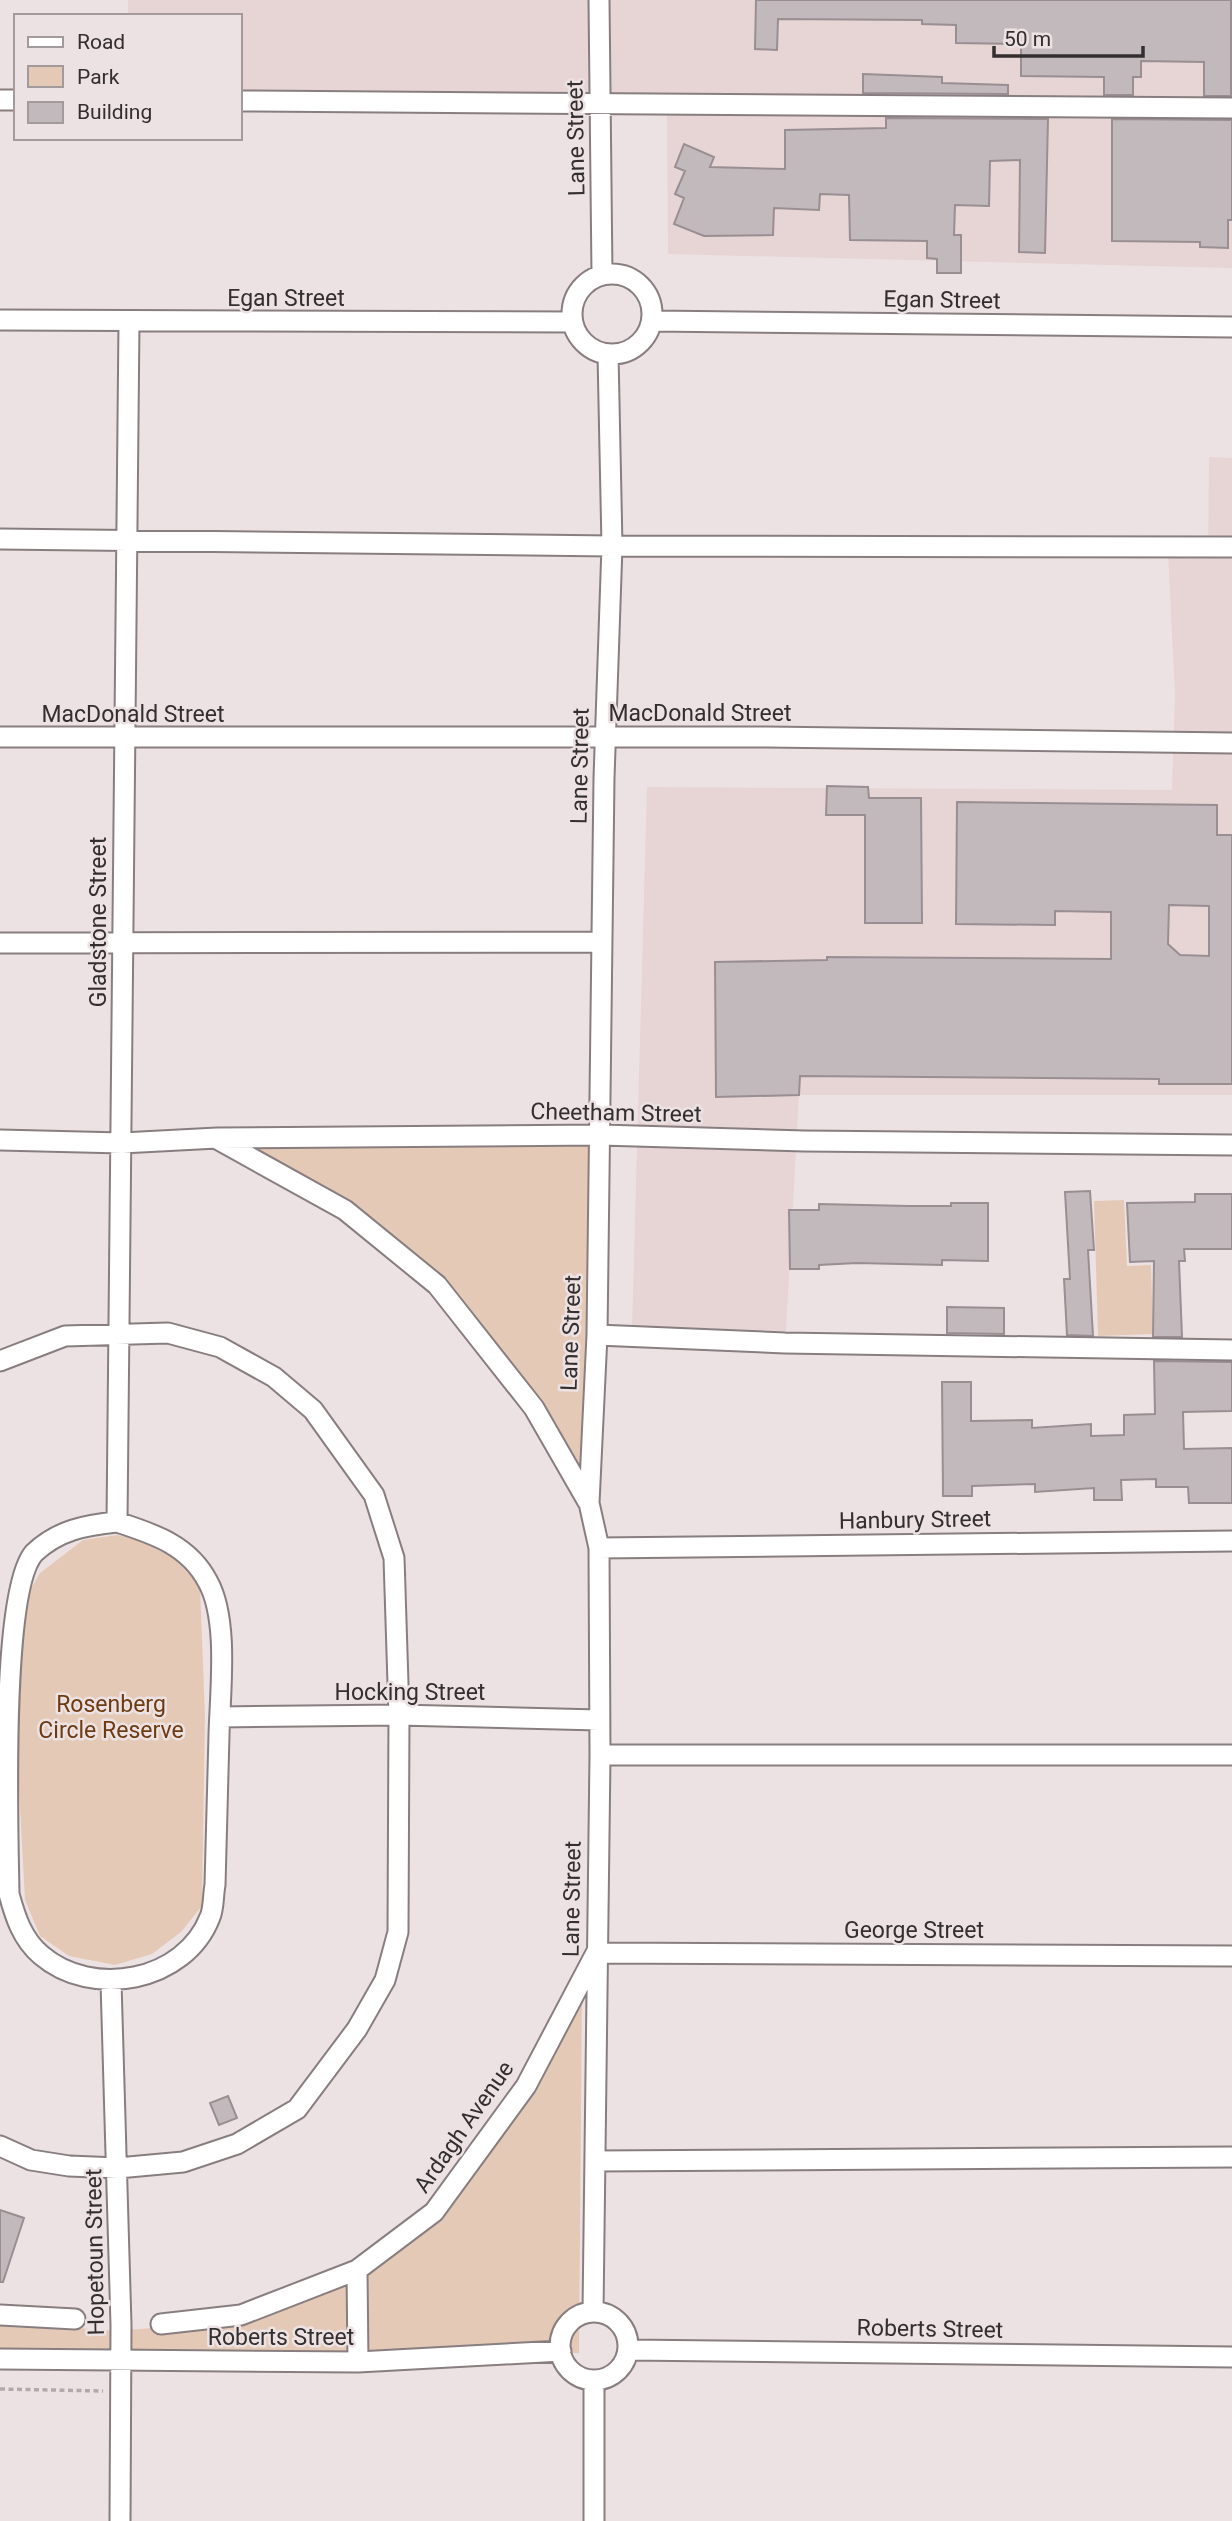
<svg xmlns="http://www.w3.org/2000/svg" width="1232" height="2521" viewBox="0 0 1232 2521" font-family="Roboto,sans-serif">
	<rect width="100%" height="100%" fill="#ede2e3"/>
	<!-- built -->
	<path fill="#e7d4d5" d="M128,0H1232V268L668,254L667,111L240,101V16H128Z
		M1209,457L1232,458V1095H799L786,1331L632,1326L647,787L1172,790L1175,694L1168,554L1208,558Z"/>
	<!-- green -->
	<path fill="#e5c9b7" d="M601,1135L589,1503L437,1285L345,1210L217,1138Z
		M1124,1200L1127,1266L1151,1265L1153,1334L1098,1336L1094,1201Z
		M117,1535L163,1546L200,1586L205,1716L202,1906L181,1932L152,1954L115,1965L69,1956L40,1936L25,1900L15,1715L26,1597L40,1573L83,1540Z
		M582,1994L579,2353L0,2349V2322L117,2331L242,2320L439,2216Z"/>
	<!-- building -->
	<path fill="#c2b9bc" stroke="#998f93" stroke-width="2" fill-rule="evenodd" d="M756,0H1231V96H1204V62L1141,61V77H1133V95H1104V77L1021,76V44L956,43V25L922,24V20L778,19L777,50L755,49Z
		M863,74L942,77V83L1008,85V94L863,93Z
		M886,118L1048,119L1045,253L1019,252L1020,160L990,161L989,206L955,205L954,235H961V273H937V259L927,258V241L850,240L849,195L820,194L819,210L774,208L773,235L704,236L674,224L684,198L675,194L685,171L675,167L684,144L714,157L710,167L785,169V130L886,128Z
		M1112,119L1232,120V220H1228V248L1200,247V242L1112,241Z
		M827,786L868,787L869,798H921L922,923H865V815H826Z
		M957,802L1217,805V835H1232V1084H1159V1079L800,1076L799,1095L716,1097L715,962L827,960V957L1111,959V912L1055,911V925L956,924ZM1169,905L1209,906V956L1180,955L1168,944Z
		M1090,1191L1094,1250H1088L1093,1336L1067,1335L1064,1279H1070L1065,1192Z
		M1195,1194H1232V1249H1184L1185,1261H1179L1182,1337H1153L1154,1261L1130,1262L1127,1203L1195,1202Z
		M951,1203H988V1261L942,1260V1265L857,1263L819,1265V1269H790L789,1210H819V1204L909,1206H951Z
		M947,1307L1004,1308V1334L947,1333Z
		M1154,1361L1232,1362V1411L1183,1412L1184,1449L1232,1448V1503H1189L1188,1487H1156V1479L1121,1480L1122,1500H1094V1488L1035,1492V1484L972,1486V1496H943L942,1382H971V1421L1032,1420V1428L1091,1424V1436L1124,1435V1415L1155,1414Z
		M228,2096L237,2118L219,2125L210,2103Z
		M0,2210L24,2218L3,2282H0Z"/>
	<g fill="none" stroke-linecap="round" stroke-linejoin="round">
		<!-- minor casing -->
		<g stroke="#887e7f" stroke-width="23">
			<path id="minor" d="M599,0L602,275
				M0,100H16
				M240,101L1232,108
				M572 314a40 40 0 1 1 80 0a40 40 0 1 1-80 0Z
				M0,320L572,322
				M652,321L1232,327
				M0,539L612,546L1232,547
				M0,737H767L1232,743
				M0,943L601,942
				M217,1139L345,1210L437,1285L534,1408L588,1502
				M0,1140L122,1143L217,1138L601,1135L804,1141L1232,1145
				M597,1335L785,1343L1232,1350
				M0,1361L65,1336L168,1333L220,1347L274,1377L313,1410L374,1495L394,1558L399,1715L398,1932L385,1980L357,2029L297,2109L237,2144L183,2162L118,2168L69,2166L31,2160L0,2146
				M117,1522L129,322
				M117,1522C154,1534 189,1545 208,1582C229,1620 220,1692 219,1735C218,1785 216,1835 215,1885C213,1895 214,1908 210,1917C185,1982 92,1999 41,1955C22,1939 15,1916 9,1894C8,1831 0,1592 34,1553C58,1530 86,1525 117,1522Z
				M599,1548L1232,1541
				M220,1717L399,1715L599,1720
				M600,1755H1232
				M111,1982L121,2325L120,2521
				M595,2161L1232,2157
				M357,2270L358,2362
				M593,2312L600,1755L599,1548L589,1503L597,1335L604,778L612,546L608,354
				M560 2346a34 34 0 1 1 68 0a34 34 0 1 1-68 0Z
				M0,2315L75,2319
				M161,2324L241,2315L357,2270L434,2212L526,2086L596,1953L1232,1956
				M628,2350L1232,2357
				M0,2359L358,2362L561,2351
				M594,2380V2521"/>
		</g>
		<!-- path -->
		<path stroke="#b2aaaa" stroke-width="3.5" stroke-dasharray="5 3.5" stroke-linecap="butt" d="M0,2389L103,2391"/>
		<!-- minor -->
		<use href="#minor" stroke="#fff" stroke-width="19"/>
	</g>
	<g text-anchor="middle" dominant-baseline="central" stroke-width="5" stroke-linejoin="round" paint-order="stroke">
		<!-- street labels -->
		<g font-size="23" fill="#332f2f" stroke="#ede2e3">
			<text transform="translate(576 138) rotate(-91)">Lane Street</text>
			<text x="286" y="298">Egan Street</text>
			<text transform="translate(942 300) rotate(1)">Egan Street</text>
			<text x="700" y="713">MacDonald Street</text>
			<text x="133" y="714">MacDonald Street</text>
			<text transform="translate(580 766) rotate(-89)">Lane Street</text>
			<text transform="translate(98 922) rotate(-90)">Gladstone Street</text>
			<text transform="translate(616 1113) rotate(1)">Cheetham Street</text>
			<text transform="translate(571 1333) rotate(-88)">Lane Street</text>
			<text transform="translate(915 1520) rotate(-1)">Hanbury Street</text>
			<text x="410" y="1692">Hocking Street</text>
			<text transform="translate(572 1899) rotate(-89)">Lane Street</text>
			<text x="914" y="1930">George Street</text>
			<text transform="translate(464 2127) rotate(-55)">Ardagh Avenue</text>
			<text transform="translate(95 2252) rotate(-91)">Hopetoun Street</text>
			<text transform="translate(930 2329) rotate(1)">Roberts Street</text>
			<text x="281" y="2337">Roberts Street</text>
		</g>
		<!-- park labels -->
		<g font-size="23" fill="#6e3b11" stroke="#ede2e3">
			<text x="111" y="1704">Rosenberg<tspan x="111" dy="26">Circle Reserve</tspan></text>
		</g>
	</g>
	<!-- legend -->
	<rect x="14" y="14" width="228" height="126" fill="#ede2e3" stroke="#a39a9b" stroke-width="2"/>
	<rect x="28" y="37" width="35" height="10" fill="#ffffff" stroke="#a39a9b" stroke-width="2"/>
	<text x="77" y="49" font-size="21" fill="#332f2f">Road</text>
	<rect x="28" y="66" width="35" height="21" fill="#e5c9b7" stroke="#a39a9b" stroke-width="2"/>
	<text x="77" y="84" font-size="21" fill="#332f2f">Park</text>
	<rect x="28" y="102" width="35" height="21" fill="#c2b9bc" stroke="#a39a9b" stroke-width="2"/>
	<text x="77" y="119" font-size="21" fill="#332f2f">Building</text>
	<!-- scale -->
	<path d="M994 46v10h149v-10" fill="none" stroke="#332f2f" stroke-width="3.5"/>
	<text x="1004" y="46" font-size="21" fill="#332f2f" stroke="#ede2e3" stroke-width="5" paint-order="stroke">50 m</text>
</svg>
